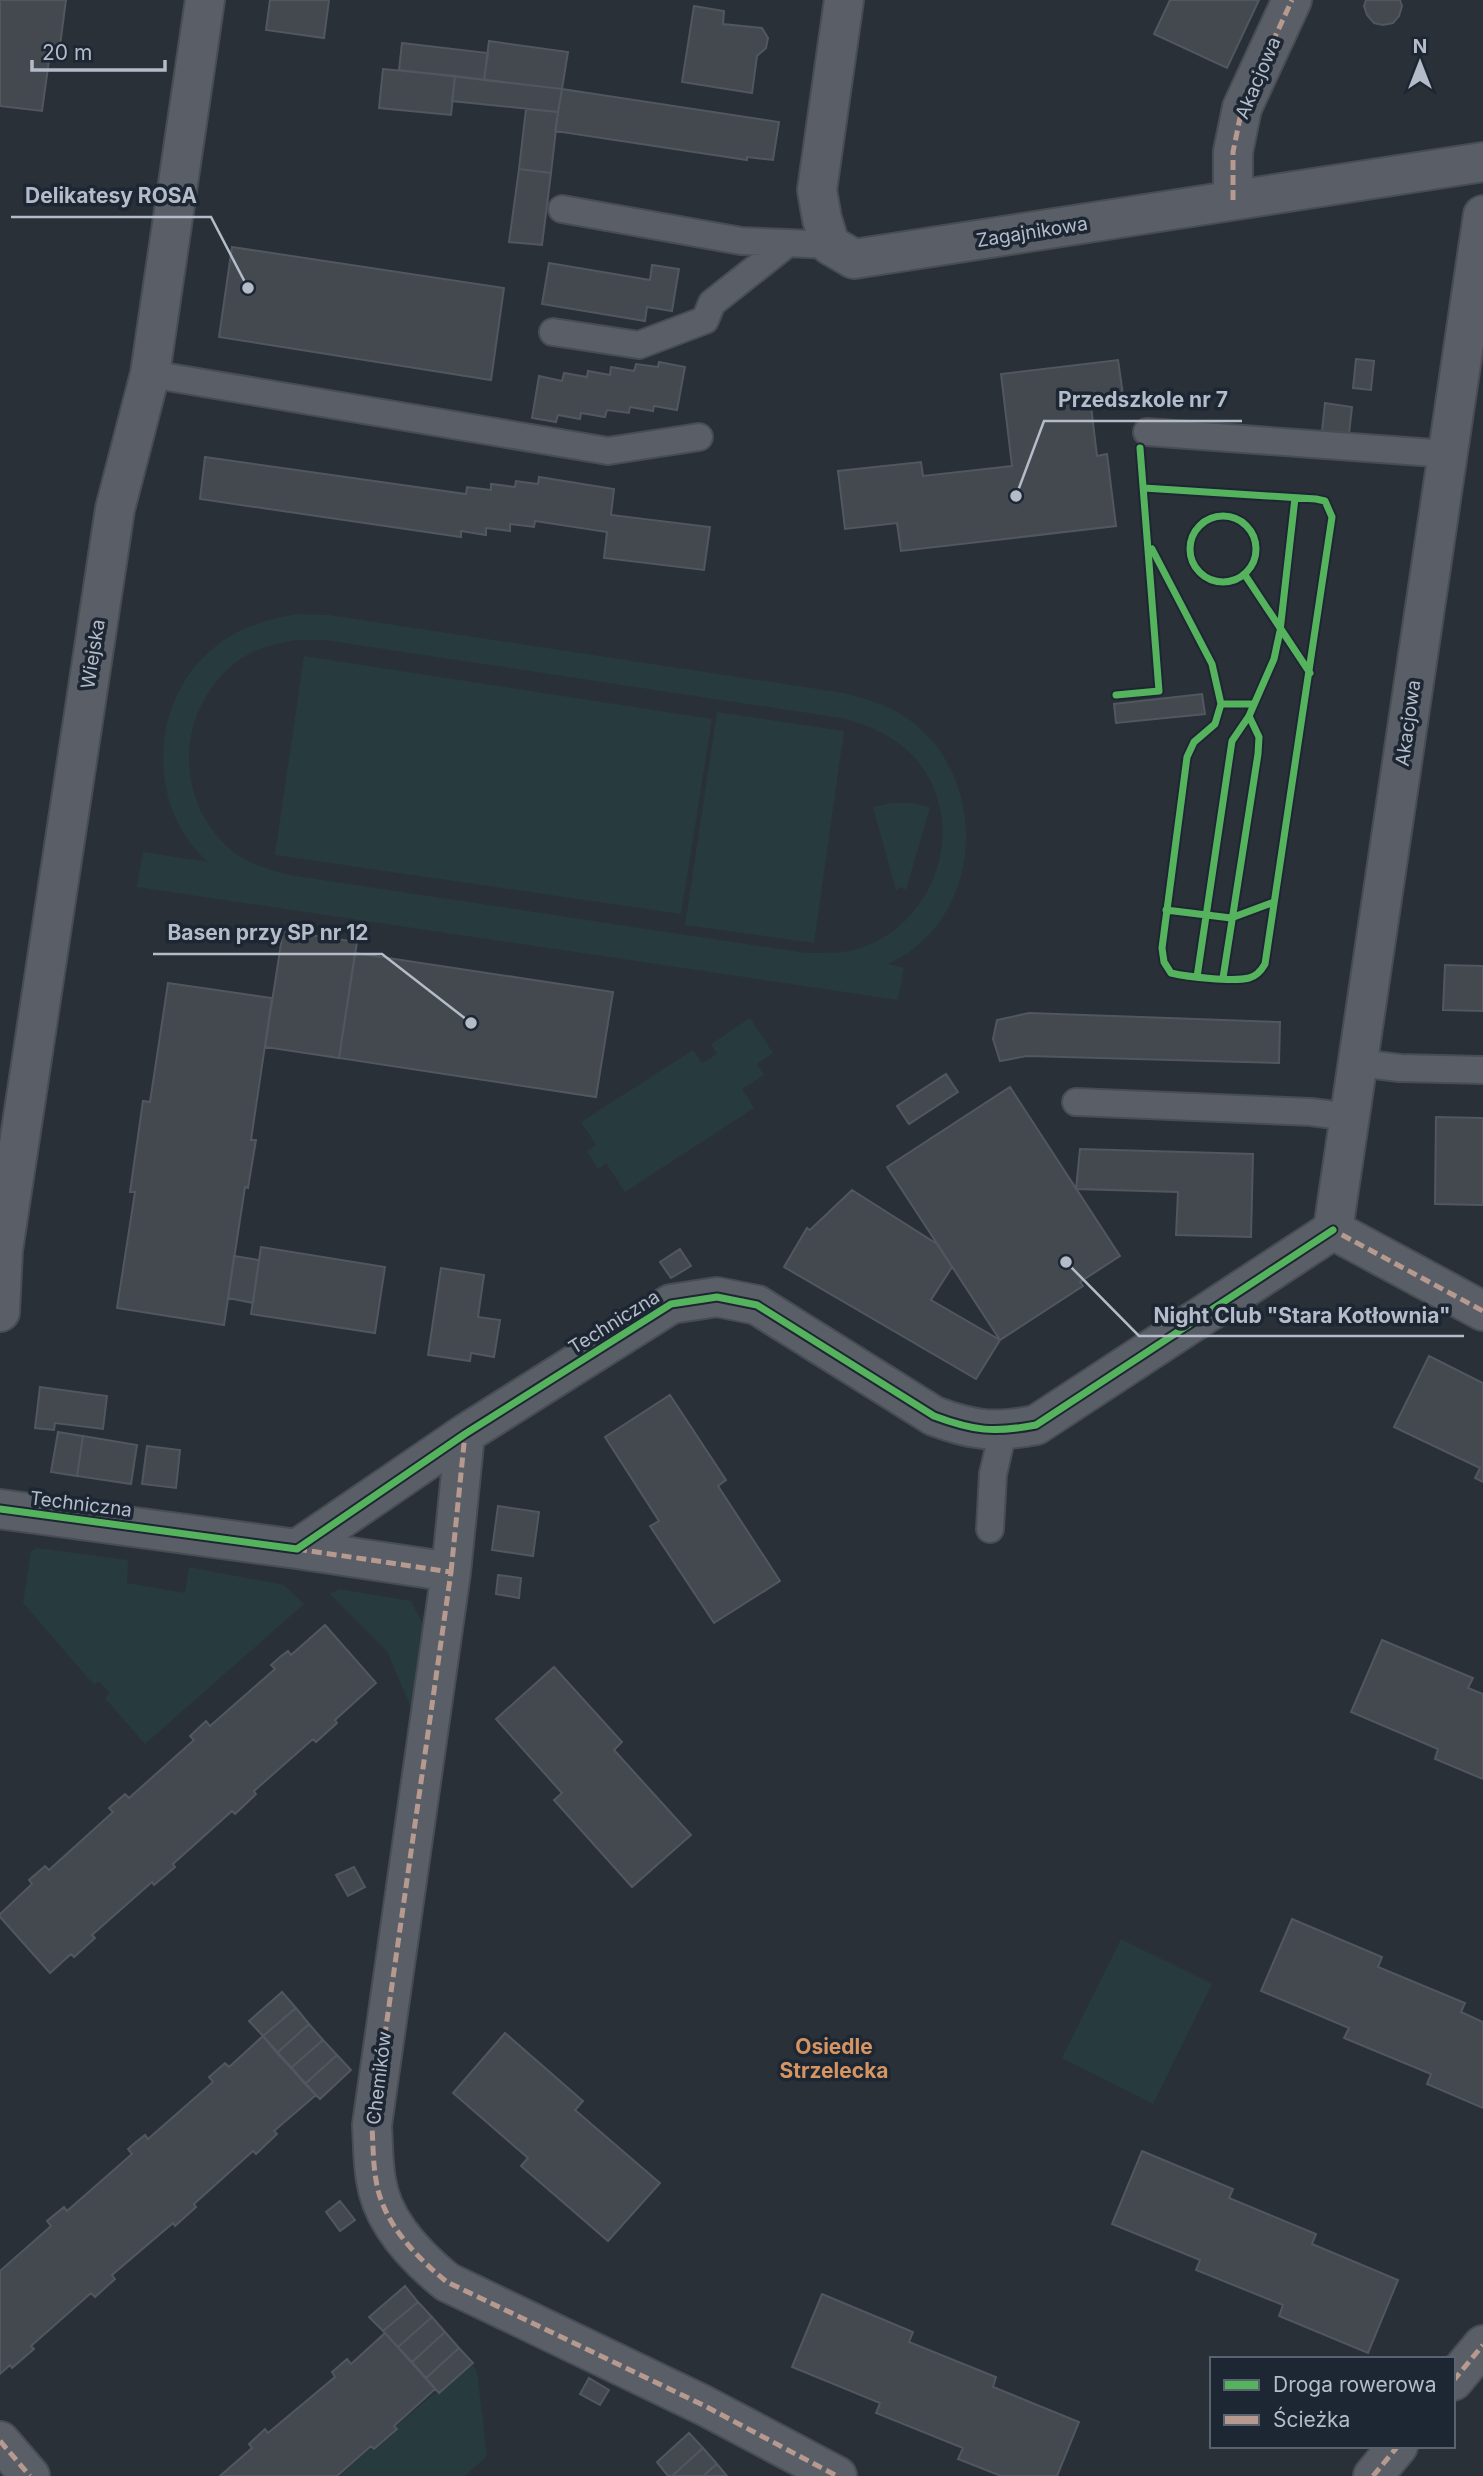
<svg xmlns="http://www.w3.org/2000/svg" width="1483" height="2476" viewBox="0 0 1483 2476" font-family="Inter,sans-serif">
	<rect width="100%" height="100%" fill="#2a3038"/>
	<!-- green -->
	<path fill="#273a3e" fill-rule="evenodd" d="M296,614L329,615L844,693C865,699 886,704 904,716C992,774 986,920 888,964L904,968L898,1000L137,887L143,852L208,862C147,809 149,705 209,652C234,629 264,620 296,614ZM296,640H324L841,718C869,725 895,736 915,758C969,820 939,919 864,947C845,954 826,953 806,953L289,875C270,870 251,865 235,853C171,803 175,706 240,659C257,648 276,644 296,640Z
		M304,656L712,719L681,914L275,855Z
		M717,712L844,731L814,943L685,925Z
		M891,803H911L930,807L906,890L901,887L896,890L873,807Z
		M750,1018L773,1053L757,1064L764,1075L742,1089L754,1108L625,1192L606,1163L598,1169L587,1151L596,1145L581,1122L693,1050L702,1063L717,1054L711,1044Z
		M37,1548L128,1560L127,1583L185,1593L189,1567L284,1585L304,1604L145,1744L105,1698L110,1693L98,1681L94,1685L23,1603L31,1551Z
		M339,1589L411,1601L422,1622L427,1646L417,1722L387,1651L330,1594Z
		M1121,1939L1212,1984L1153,2104L1062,2058Z
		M473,2365L477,2372L487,2456L465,2476H340L371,2448L374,2451L398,2429L396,2426L436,2392L438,2394Z"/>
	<!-- building -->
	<path fill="#444950" stroke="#52575f" stroke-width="2" d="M0,0H66L59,53H50L42,111L0,106Z
		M270,0H329L324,38L266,30Z
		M1170,0H1259L1227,68L1154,34Z
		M1366,0H1400L1402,6L1399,16L1393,23L1383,25L1374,23L1367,15L1364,6Z
		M694,6L724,11L723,24L762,28L768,38L766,48L757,56L752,93L682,82Z
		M489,41L568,52L562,89L484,80Z
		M402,43L488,53L484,80L399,70Z
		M383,69L455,76L451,115L379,108Z
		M455,76L562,89L558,112L452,101Z
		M562,89L779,122L773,160L747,157V160L555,131Z
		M526,109L558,112L551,173L519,169Z
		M519,169L551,173L542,245L509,242Z
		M232,247L504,288L491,380L219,337Z
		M549,263L650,280L652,265L679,269L672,311L647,307L645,321L542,304Z
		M1356,359L1374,361L1371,390L1353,388Z
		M1118,360L1124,402L1091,406L1097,456L1107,454L1116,526L901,551L897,523L845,529L838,471L921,462L923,476L1012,466L1001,374Z
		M659,362L685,367L677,410L654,406L653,411L630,407L629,413L607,410L605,417L581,413L580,419L558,415L556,422L532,418L539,376L562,381L564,373L587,377L588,371L610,375L611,367L634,371L636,364L658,367Z
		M1325,403L1352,407L1349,434L1322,431Z
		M205,457L466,494L467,487L491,490V484L515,487L516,481L538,484L539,477L614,489L611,515L710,527L704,570L604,558L607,532L535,521L534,527L510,524V531L486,528V535L461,531V537L200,499Z
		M1202,694L1205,714L1116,723L1114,704Z
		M283,931L357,942L339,1058L265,1047Z
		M355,953L613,992L596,1097L339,1058Z
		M1445,965L1483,966V1011L1443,1010Z
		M168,983L272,998L251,1140H256L248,1188L245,1187L224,1325L117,1308L135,1192H130L143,1101L150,1102Z
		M1029,1013L1280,1022L1279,1063L1027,1056L1000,1061L993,1039L997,1020Z
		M946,1074L958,1092L909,1124L897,1106Z
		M1010,1087L1120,1256L1080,1282L1083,1286L1000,1340L887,1167Z
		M1436,1117L1483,1118V1205L1435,1204Z
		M1080,1149L1253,1154L1251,1237L1176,1235L1178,1192L1076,1189Z
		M852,1190L937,1244L952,1267L931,1300L1000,1340L976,1379L784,1267L807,1228L810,1230Z
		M261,1247L385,1267L375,1333L251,1314Z
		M680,1249L691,1266L671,1278L660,1262Z
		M234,1256L259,1260L253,1303L228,1298Z
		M441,1268L484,1275L478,1317L500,1320L494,1357L471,1353L470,1361L428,1355Z
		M1429,1356L1483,1383V1482L1475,1478L1480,1468L1394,1427Z
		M40,1387L107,1396L103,1429L55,1423L54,1430L35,1428Z
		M670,1395L726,1480L718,1486L780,1581L714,1623L650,1526L659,1521L605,1437Z
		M58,1432L83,1436L77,1476L51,1472Z
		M83,1436L137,1445L131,1484L77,1476Z
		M147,1446L180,1450L176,1488L142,1484Z
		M498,1506L539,1512L533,1556L492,1550Z
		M498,1575L521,1578L519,1598L496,1594Z
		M325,1625L376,1683L335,1720L337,1723L316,1742L313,1739L254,1791L256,1794L235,1814L232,1811L173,1864L175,1867L154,1885L152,1882L92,1935L95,1938L74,1957L71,1954L50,1973L0,1917V1914L32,1884L29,1880L45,1866L49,1870L113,1812L109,1808L125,1794L129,1798L194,1740L190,1736L206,1721L210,1726L275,1669L271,1665L280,1657L288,1651L291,1655Z
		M1382,1640L1473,1678L1468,1688L1483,1694V1779L1435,1759L1438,1749L1351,1712Z
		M554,1667L622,1742L614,1750L691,1835L632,1887L554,1800L562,1793L496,1719Z
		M354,1867L365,1887L348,1896L336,1875Z
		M1292,1919L1382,1957L1378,1967L1465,2003L1461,2012L1483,2022V2108L1427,2084L1431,2074L1344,2038L1349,2028L1261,1991Z
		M282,1992L296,2008L263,2036L249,2021Z
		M296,2008L309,2024L277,2053L263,2036Z
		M309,2024L323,2040L291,2068L277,2053Z
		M505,2033L583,2101L575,2110L660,2183L608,2241L521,2166L528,2158L453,2093Z
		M263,2036L316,2095L274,2131L277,2134L256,2154L253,2151L194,2204L196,2207L175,2226L173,2223L112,2275L115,2279L95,2297L91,2293L31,2346L34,2349L12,2368L10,2365L0,2374V2271L51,2226L47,2221L64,2207L67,2211L132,2154L128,2149L136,2142L145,2135L148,2139L213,2082L209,2077L225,2063L229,2067Z
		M323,2040L337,2055L305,2084L291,2068Z
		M337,2055L351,2070L320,2099L305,2084Z
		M1142,2151L1233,2189L1229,2198L1316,2234L1312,2244L1398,2280L1368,2353L1279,2316L1283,2305L1196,2270L1200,2260L1112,2224Z
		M340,2201L355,2220L340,2231L326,2212Z
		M405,2286L418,2302L383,2331L369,2317Z
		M822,2294L913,2332L909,2342L996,2377L993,2387L1079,2422L1057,2476H1001L958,2459L963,2448L876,2413L880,2403L792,2367Z
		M418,2302L432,2317L398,2347L383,2331Z
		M432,2317L445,2332L412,2362L398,2347Z
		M445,2332L459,2348L426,2378L412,2362Z
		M385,2333L435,2389L394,2426L397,2429L374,2449L371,2446L337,2476H220L252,2448L249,2444L265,2429L268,2433L335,2377L332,2372L339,2366L347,2359L351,2364Z
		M459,2348L473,2363L439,2393L426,2378Z
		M589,2378L609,2390L600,2405L580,2394Z
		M689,2433L703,2448L672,2476H668L657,2462Z
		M703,2448L717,2464L703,2476H672Z
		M717,2464L727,2476H703Z"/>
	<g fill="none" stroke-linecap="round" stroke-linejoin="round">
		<!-- lane casing -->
		<g stroke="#484c53" stroke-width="30">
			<path id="lane" d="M562,209L741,241L788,243
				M553,332L639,345L705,320L712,303L788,243L830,245
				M150,374L608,451L699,437
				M1147,432L1448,454
				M1358,1063L1400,1068L1483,1070
				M1076,1102L1311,1112L1350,1117
				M990,1529L993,1474L1003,1431"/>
		</g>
		<!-- street casing -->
		<g stroke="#484c53" stroke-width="42">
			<path id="street" d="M844,0L817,190L822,219L830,245L854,259L1483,162
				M1233,200V152L1242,108L1292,0
				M1333,1230L1483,215
				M1333,1230L1483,1311
				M0,1312L3,1250L115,509L150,374L205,0
				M0,1509L297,1549L465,1434L671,1304L717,1297L757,1305L934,1416C974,1431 994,1433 1036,1425L1333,1230
				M297,1549L451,1572L372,2125C373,2144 373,2163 376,2180C382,2222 416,2257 447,2282L703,2405L837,2476
				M451,1572L465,1434
				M1453,2381L1483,2345
				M0,2441L30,2476
				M1373,2476L1398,2446"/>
		</g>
		<!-- lane -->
		<use href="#lane" stroke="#5a5e66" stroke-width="26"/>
		<!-- street -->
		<use href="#street" stroke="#5a5e66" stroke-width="38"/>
		<!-- quiet -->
		<path stroke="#b69a8f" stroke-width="5" stroke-dasharray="10 5" stroke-linecap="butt" d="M1233,200V152L1242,108L1292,0
			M1329,1233L1333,1230L1483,1311
			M297,1549L451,1572L372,2125C373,2144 373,2163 376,2180C382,2222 416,2257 447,2282L703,2405L837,2476
			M451,1572L465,1434
			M1453,2381L1483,2345
			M0,2441L30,2476
			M1373,2476L1398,2446"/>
		<!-- cycleway casing -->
		<g stroke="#1d2633" stroke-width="11">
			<path id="cycleway" d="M1144,488L1316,499L1325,501L1332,517L1265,964C1261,971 1257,976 1249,978C1233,982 1188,977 1171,973L1164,962L1162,948L1187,757L1194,742L1215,724L1221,704H1254
				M1190 549a33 33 0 1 1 66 0a33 33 0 1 1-66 0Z
				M1152,549L1212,664L1221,704
				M1245,575L1310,673
				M1116,695L1159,691L1140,448
				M1166,910L1231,918L1274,902
				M1197,977L1232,741L1249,716L1274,659L1280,631L1295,498
				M1223,978L1258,754L1259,737L1249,716
				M0,1509L297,1549L465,1434L671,1304L717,1297L757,1305L934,1416C974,1431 994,1433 1036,1425L1333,1230"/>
		</g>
		<!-- cycleway -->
		<use href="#cycleway" stroke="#56b35d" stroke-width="7"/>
	</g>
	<g text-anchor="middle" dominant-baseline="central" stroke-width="7" stroke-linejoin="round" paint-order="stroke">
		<!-- street labels -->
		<g font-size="19" fill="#b4bcc9" stroke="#1d2633">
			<text transform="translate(1258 78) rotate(-67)">Akacjowa</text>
			<text transform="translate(1032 232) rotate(-9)">Zagajnikowa</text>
			<text transform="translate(93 654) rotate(-81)">Wiejska</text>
			<text transform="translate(1408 723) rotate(-82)">Akacjowa</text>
			<text transform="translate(614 1322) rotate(-32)">Techniczna</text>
			<text transform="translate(81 1504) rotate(7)">Techniczna</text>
			<text transform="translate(379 2078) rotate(-83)">Chemików</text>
		</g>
		<!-- neighbourhood labels -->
		<g font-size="21" font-weight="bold" fill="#d59563" stroke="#1d2633">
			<text x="834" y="2046">Osiedle<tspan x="834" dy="24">Strzelecka</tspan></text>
		</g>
	</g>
	<!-- callouts -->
	<path fill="none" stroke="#b4bcc9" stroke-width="2.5" d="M248 288L211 217H11M1016 496L1044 421H1242M471 1023L382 954H153M1066 1262L1139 1336H1464"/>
	<g fill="#b4bcc9" stroke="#1d2633" stroke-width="2.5">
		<circle cx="248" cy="288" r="7"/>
		<circle cx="1016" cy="496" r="7"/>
		<circle cx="471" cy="1023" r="7"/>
		<circle cx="1066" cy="1262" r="7"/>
	</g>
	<g font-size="21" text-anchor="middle" font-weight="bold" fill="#b4bcc9" stroke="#1d2633" stroke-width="7" stroke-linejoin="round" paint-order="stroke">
		<text x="111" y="203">Delikatesy ROSA</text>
		<text x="1143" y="407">Przedszkole nr 7</text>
		<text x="268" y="940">Basen przy SP nr 12</text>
		<text x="1302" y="1323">Night Club "Stara Kotłownia"</text>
	</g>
	<!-- legend -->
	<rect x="1210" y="2357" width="245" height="91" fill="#1d2633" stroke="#59626f" stroke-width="2"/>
	<rect x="1224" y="2380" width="35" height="10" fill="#56b35d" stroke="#59626f" stroke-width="2"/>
	<text x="1273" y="2392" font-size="21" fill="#b4bcc9">Droga rowerowa</text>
	<rect x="1224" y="2415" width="35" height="10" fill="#b69a8f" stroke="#59626f" stroke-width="2"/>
	<text x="1273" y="2427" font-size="21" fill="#b4bcc9">Ścieżka</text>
	<!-- north arrow -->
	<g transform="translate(1420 63)" stroke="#1d2633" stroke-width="5" paint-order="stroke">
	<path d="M0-5L12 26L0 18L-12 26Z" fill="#b4bcc9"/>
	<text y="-10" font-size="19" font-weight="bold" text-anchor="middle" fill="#b4bcc9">N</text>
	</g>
	<!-- scale -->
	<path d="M32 60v10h133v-10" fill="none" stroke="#b4bcc9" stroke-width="3.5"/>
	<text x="42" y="60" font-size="21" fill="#b4bcc9" stroke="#1d2633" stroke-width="5" paint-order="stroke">20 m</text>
</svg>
